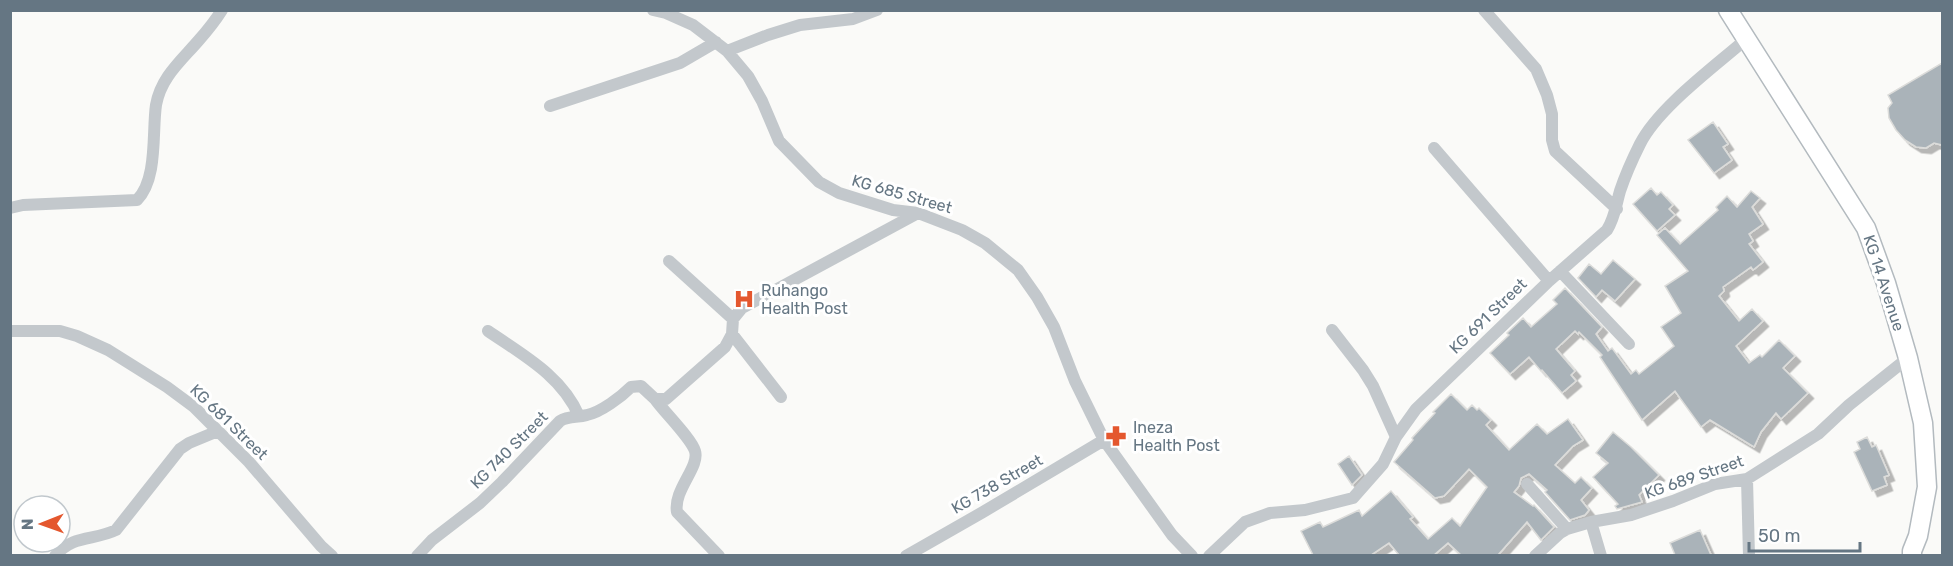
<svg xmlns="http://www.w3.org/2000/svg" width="1953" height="566" viewBox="0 0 1953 566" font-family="Rubik,sans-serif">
	<defs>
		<filter id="shadow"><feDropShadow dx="5.5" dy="5.5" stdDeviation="0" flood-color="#0004"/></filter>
	</defs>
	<rect width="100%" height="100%" fill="#fafaf8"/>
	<!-- building -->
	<path fill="#aab3b9" stroke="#dcdcda" stroke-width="1.5" filter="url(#shadow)" d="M1942,63V145L1934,143L1926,148L1916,147L1905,140L1896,130L1889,118L1888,108L1892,103L1888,95Z
		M1713,122L1728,144L1723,147L1732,160L1714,173L1688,140Z
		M1651,188L1657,195L1661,192L1673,205L1669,209L1675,215L1657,231L1633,204Z
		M1751,191L1760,198L1752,207L1763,224L1749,234L1753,241L1749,244L1763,262L1753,270L1751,267L1723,287L1724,291L1719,296L1739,321L1752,309L1763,321L1736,346L1749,363L1760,355L1762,357L1779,340L1795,356L1783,368L1808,393L1781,419L1776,413L1761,432L1754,447L1710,420L1701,427L1675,391L1642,420L1600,357L1602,355L1579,332L1578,334L1575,331L1556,349L1575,371L1571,375L1576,381L1562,393L1542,370L1541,371L1529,357L1510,374L1490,353L1509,335L1507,333L1523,318L1531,327L1557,304L1553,300L1565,288L1602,327L1596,334L1608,351L1612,348L1631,374L1636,370L1639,374L1674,346L1661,327L1681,313L1665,286L1688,271L1657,235L1665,228L1680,244L1718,210L1716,207L1727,196L1737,207Z
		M1613,260L1635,279L1615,301L1602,290L1596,297L1578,278L1589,264L1601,274Z
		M1451,394L1467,410L1472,405L1477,410L1479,408L1491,420L1486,425L1509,450L1537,424L1547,434L1568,419L1583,440L1573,446L1555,465L1575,483L1581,477L1592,488L1581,500L1589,510L1585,515L1570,520L1545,492L1547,490L1529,474L1521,478L1519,486L1514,492L1533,506L1534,505L1554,527L1541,540L1527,522L1498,555H1461L1448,543L1434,555H1399L1389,543L1371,555H1313L1301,531L1320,522L1323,527L1359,510L1362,516L1391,491L1413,517L1410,519L1428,539L1452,518L1460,526L1487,487L1469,469L1444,496L1435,498L1394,462L1413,440L1412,438L1435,413L1433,412Z
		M1613,432L1631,447L1659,475L1639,495L1642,502L1617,509L1615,506L1618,504L1593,477L1608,463L1596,453Z
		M1867,437L1872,447L1876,445L1889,475L1884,477L1887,485L1872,491L1854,452L1860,449L1857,442Z
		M1349,456L1362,475L1352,485L1338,464Z
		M1700,530L1711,555H1675L1670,543Z"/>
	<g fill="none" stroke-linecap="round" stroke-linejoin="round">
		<!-- secondary casing -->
		<g stroke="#b3babf" stroke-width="21">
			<path id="secondary" d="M1728,10L1866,228L1886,283L1908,358L1923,423L1927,487L1918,536L1912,551V556"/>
		</g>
		<!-- minor -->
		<path stroke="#c3c8cc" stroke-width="12" d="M653,10L666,13L693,25L727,51L748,76L762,101L779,141L819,182L839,193L893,210L918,213L962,230L985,243L1018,270L1037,297L1054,327L1075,381L1104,440L1172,535L1192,556
			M1484,10L1536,69L1547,95L1552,114V140L1555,151L1617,209
			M727,51L768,35L800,25L853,19L877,10
			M550,106L680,63L716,42
			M1434,148L1549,281
			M10,208L23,205L137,200C158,179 152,132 156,105C161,77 181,61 199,40C207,31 215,21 222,10
			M669,261L733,319
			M1560,271L1629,344
			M1332,330L1363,370L1373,386L1396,437
			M10,331H60L77,336L108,350L167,387L194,407L249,462L321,546L332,556
			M488,331C523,355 562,376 579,416
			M732,334L781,397
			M655,399C664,412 691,438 695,451C700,467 673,490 677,512L719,556
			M1747,479L1749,556
			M1527,484L1567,529
			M1591,522L1601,556
			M55,556C73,534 94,541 116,530L180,449L189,443L218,431
			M417,556L432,540L480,503L502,482L560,421C569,415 577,418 587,415C601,412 621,397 631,387L641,386L655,399H666L725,347L732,334L733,319L742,308L918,213
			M906,556L983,512L1104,440
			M1209,556L1245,522L1270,513L1305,510L1353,498L1383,464L1396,437L1416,409L1549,281L1607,230C1615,217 1616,205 1620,191C1625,176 1633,158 1640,144C1658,108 1714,67 1745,40
			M1535,556L1560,533L1567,529L1591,522L1631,515L1673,501L1715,484L1747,479L1818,434L1849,405L1908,358"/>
		<!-- secondary -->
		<use href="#secondary" stroke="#fff" stroke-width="18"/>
	</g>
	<!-- icons -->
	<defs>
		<g id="hospital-bare" transform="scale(1.62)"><path d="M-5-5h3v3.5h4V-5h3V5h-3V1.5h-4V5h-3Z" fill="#e4572e" stroke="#fff" stroke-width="2.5" paint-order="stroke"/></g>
		<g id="pharmacy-bare" transform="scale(1.62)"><path d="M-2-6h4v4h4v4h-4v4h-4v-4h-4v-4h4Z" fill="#e4572e" stroke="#fff" stroke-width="2.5" paint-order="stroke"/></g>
	</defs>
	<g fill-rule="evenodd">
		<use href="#hospital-bare" x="744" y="299"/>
		<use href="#pharmacy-bare" x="1116" y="436"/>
	</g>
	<g text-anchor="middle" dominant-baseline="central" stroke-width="6" stroke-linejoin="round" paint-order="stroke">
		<!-- street labels -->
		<g font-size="16" fill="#657683" stroke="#fff">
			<text transform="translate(902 194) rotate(16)">KG 685 Street</text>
			<text transform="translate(1884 283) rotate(72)">KG 14 Avenue</text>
			<text transform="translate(1488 316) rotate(-44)">KG 691 Street</text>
			<text transform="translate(229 422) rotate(44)">KG 681 Street</text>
			<text transform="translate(509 450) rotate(-45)">KG 740 Street</text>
			<text transform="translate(1694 477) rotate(-19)">KG 689 Street</text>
			<text transform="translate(997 484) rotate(-30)">KG 738 Street</text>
		</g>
		<!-- poi labels -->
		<g font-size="16" fill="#657683" stroke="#fff" text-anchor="start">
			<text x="761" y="290">Ruhango<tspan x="761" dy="18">Health Post</tspan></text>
			<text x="1133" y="427">Ineza<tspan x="1133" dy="18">Health Post</tspan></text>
		</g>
	</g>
	<!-- border -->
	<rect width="1953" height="566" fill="none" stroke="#657683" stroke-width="24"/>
	<!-- north arrow -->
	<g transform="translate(42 524) rotate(269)"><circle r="28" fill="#ffffff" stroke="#c1c8cd" stroke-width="1.5"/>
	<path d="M0-4.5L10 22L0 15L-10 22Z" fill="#e4572e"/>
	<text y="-9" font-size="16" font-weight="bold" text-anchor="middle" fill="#657683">N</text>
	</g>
	<!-- scale -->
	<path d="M1749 542v9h111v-9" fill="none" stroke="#657683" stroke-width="3"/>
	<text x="1758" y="542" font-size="18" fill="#657683" stroke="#ffffff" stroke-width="4.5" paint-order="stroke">50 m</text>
</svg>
